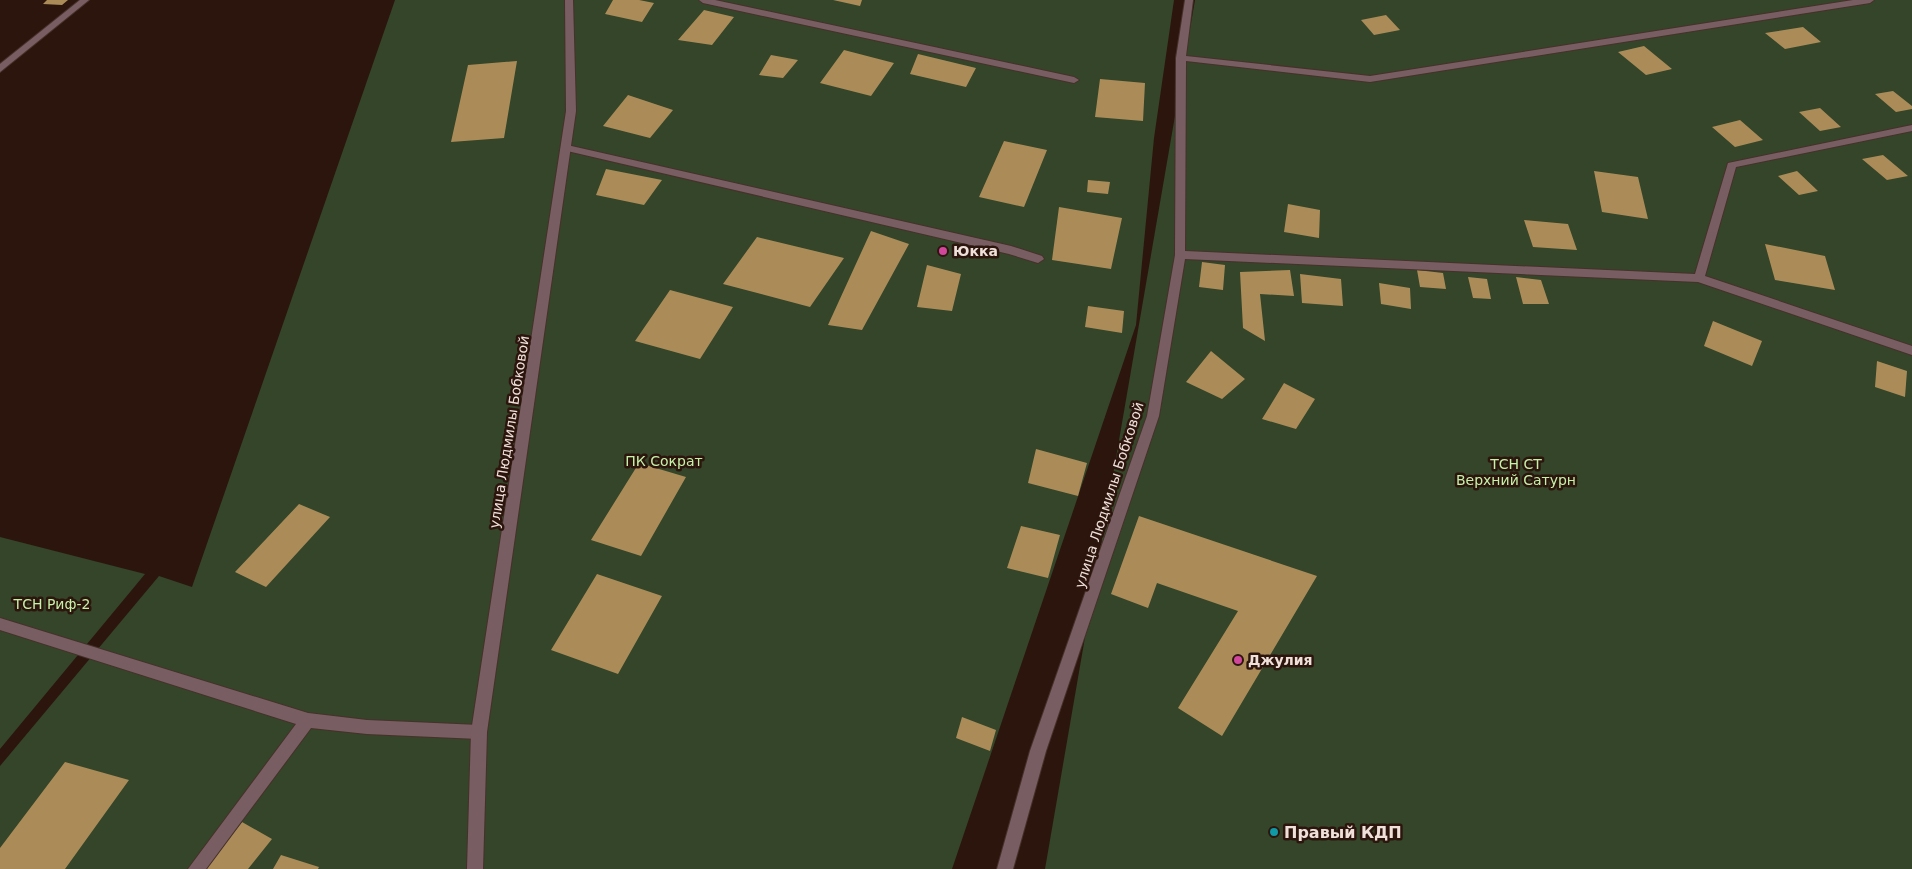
<svg xmlns="http://www.w3.org/2000/svg" width="1912" height="869" viewBox="0 0 1912 869" font-family="'DejaVu Sans',sans-serif">
	<rect width="100%" height="100%" fill="#2c150d"/>
	<!-- green -->
	<path fill="#344529" d="M395,0H1174L1154,138L1136,325L952,869H0V766L159,576L192,587Z
		M1195,0H1912V869H1045Z
		M0,537L145,574L0,749Z"/>
	<!-- building -->
	<path fill="#ab8c59" d="M47,0H68L62,5L43,4Z
		M613,0H639L654,3L642,22L605,14Z
		M833,0H862L860,6Z
		M704,10L734,17L712,45L678,40Z
		M1386,15L1400,30L1374,35L1361,20Z
		M1803,27L1821,42L1785,49L1765,33Z
		M1644,46L1672,69L1646,75L1618,52Z
		M844,50L894,63L871,96L820,83Z
		M918,54L976,68L966,87L910,74Z
		M771,55L798,60L783,78L759,75Z
		M517,61L504,138L451,142L468,65Z
		M1100,79L1145,83L1143,121L1095,117Z
		M1893,91L1912,106V109L1896,112L1875,94Z
		M628,95L673,110L650,138L603,126Z
		M1820,108L1841,127L1820,131L1799,112Z
		M1740,120L1763,140L1735,147L1712,127Z
		M1004,141L1047,150L1024,207L979,197Z
		M1883,155L1908,176L1887,180L1862,159Z
		M606,169L662,180L644,205L596,195Z
		M1594,171L1638,177L1648,219L1602,212Z
		M1797,171L1818,191L1799,195L1778,176Z
		M1088,180L1110,182L1108,194L1087,192Z
		M1288,204L1320,210L1319,238L1284,232Z
		M1059,207L1122,218L1111,269L1052,260Z
		M1524,220L1568,224L1577,250L1533,247Z
		M871,231L909,244L862,330L828,325Z
		M757,237L844,258L810,307L723,284Z
		M1765,244L1825,256L1835,290L1775,280Z
		M1202,262L1225,265L1223,290L1199,287Z
		M927,265L961,274L952,311L917,307Z
		M1290,270L1294,296L1260,294L1265,341L1243,328L1240,272Z
		M1417,270L1443,273L1446,289L1420,287Z
		M1300,274L1341,279L1343,306L1302,303Z
		M1468,277L1487,279L1491,299L1473,298Z
		M1516,277L1541,280L1549,304H1523Z
		M1379,283L1410,288L1411,309L1381,304Z
		M670,290L733,307L700,359L635,341Z
		M1088,306L1124,311L1122,333L1085,327Z
		M1713,321L1762,341L1752,366L1704,346Z
		M1211,351L1245,379L1222,399L1186,382Z
		M1877,361L1907,371L1905,397L1875,387Z
		M1284,383L1315,399L1296,429L1262,419Z
		M1036,449L1087,463L1078,496L1028,483Z
		M639,463L686,477L641,556L591,540Z
		M299,504L330,517L266,587L235,572Z
		M1139,516L1317,576L1222,736L1178,708L1238,611L1157,583L1148,608L1111,594Z
		M1021,526L1060,535L1048,578L1007,568Z
		M597,574L662,596L618,674L551,650Z
		M962,717L996,730L990,751L956,738Z
		M65,762L129,780L65,869H0V848Z
		M242,822L272,839L248,869H205Z
		M281,855L319,867L318,869H273Z"/>
	<g fill="none" stroke-linecap="round" stroke-linejoin="round">
		<!-- service casing -->
		<g stroke="#47312a" stroke-width="2">
			<path id="service" d="M80,0H89L0,72V64Z
				M699,0H715L1074,77L1079,80L1074,83L703,3Z
				M1185,0H1193L1186,56L1370,76L1853,0H1874L1870,3L1370,82L1186,61L1185,251L1695,274L1728,163L1912,125V131L1736,167L1705,276L1912,346V355L1698,282L1185,259L1159,416L1046,751L1013,869H997L1030,751L1147,416L1175,255L1176,58Z
				M567,145L1011,246L1042,256L1044,259L1038,263L1009,254L563,150V146Z
				M0,618L308,713L367,720L479,725L484,727L487,732L484,737L479,739L367,734L311,728L206,869H188L296,724L0,630Z"/>
		</g>
		<!-- minor casing -->
		<g stroke="#47312a" stroke-width="2">
			<path id="minor" d="M565,0H573L576,111L487,732L483,869H467L471,732L566,111Z"/>
		</g>
		<!-- service -->
		<use href="#service" fill="#785e62" fill-rule="evenodd"/>
		<!-- minor -->
		<use href="#minor" fill="#785e62" fill-rule="evenodd"/>
	</g>
	<!-- markers -->
	<g fill="#d1479c" stroke="#2c150d" stroke-width="2">
		<circle cx="943" cy="251" r="5"/>
		<circle cx="1238" cy="660" r="5"/>
	</g>
	<circle fill="#0f9aa8" stroke="#2c150d" stroke-width="2" cx="1274" cy="832" r="5"/>
	<g text-anchor="middle" dominant-baseline="central" stroke-width="5" stroke-linejoin="round" paint-order="stroke">
		<!-- poi labels -->
		<g font-size="14" font-weight="bold" fill="#f0e0da" stroke="#2c150d" text-anchor="start">
			<text x="953" y="251">Юкка</text>
			<text x="1248" y="660">Джулия</text>
		</g>
		<!-- street labels -->
		<g font-size="14" fill="#f0e0da" stroke="#2c150d">
			<text transform="translate(509 432) rotate(-81)">улица Людмилы Бобковой</text>
			<text transform="translate(1109 495) rotate(-72)">улица Людмилы Бобковой</text>
		</g>
		<!-- park labels -->
		<g font-size="14" fill="#c5f2a8" stroke="#2c150d">
			<text x="664" y="461">ПК Сократ</text>
			<text x="1516" y="464">ТСН СТ<tspan x="1516" dy="16">Верхний Сатурн</tspan></text>
			<text x="52" y="604">ТСН Риф-2</text>
		</g>
		<!-- near-poi labels -->
		<g font-size="16" font-weight="bold" fill="#f0e0da" stroke="#2c150d" text-anchor="start">
			<text x="1284" y="832">Правый КДП</text>
		</g>
	</g>
</svg>
